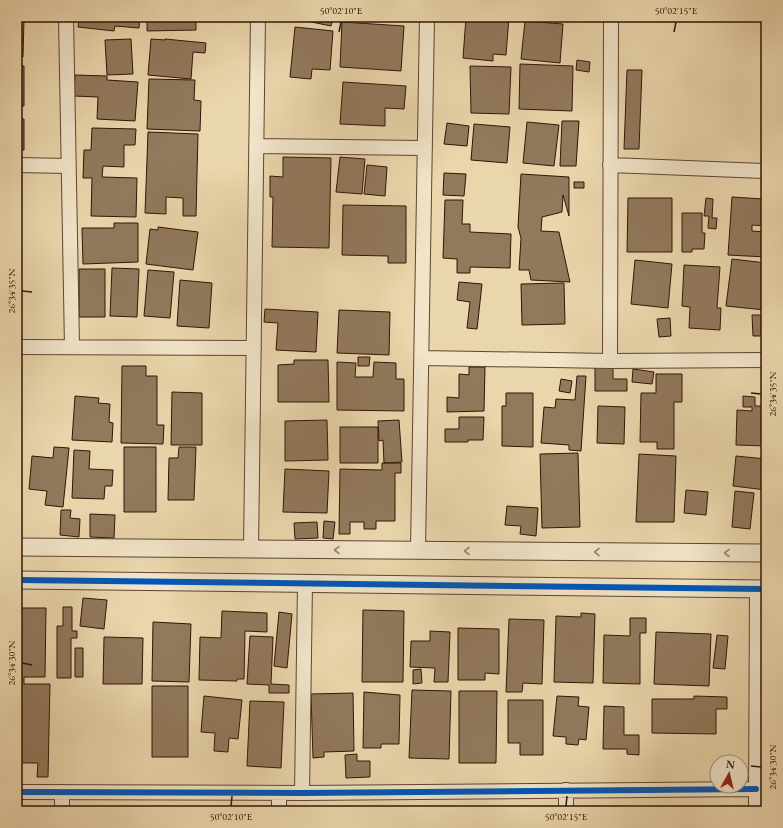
<svg xmlns="http://www.w3.org/2000/svg" width="783" height="828" viewBox="0 0 783 828" font-family="'EB Garamond',serif">
	<rect width="100%" height="100%" fill="#ead6ac"/>
	<filter id="stains"><feTurbulence type="fractalNoise" baseFrequency=".005" numOctaves="4"/><feColorMatrix values="0 0 0 0 .2 0 0 0 0 .09 0 0 0 0 .02 0 0 0 .5 -.17"/></filter>
	<radialGradient id="worn" r=".72"><stop offset=".6" stop-color="#630" stop-opacity="0"/><stop offset="1" stop-color="#630" stop-opacity=".3"/></radialGradient>
	<!-- building -->
	<path fill="#91795c" stroke="#311406" d="M79,17H140L139,28L115,26L114,31L78,27Z
		M147,17H196V30L147,31Z
		M297,17H333L331,26L297,19Z
		M466,17H509L506,55L493,54V61L463,58Z
		M17,19H24L23,57H17Z
		M525,21L563,24L560,63L521,59Z
		M342,22L404,26L401,71L340,67Z
		M295,27L333,31L330,70L312,69L311,79L290,77Z
		M131,39L133,74L107,75L105,40Z
		M151,39L165,40V39L206,43L205,53L193,52L191,79L148,75Z
		M577,60L590,62L589,72L576,70Z
		M520,64L573,66L572,111L519,109Z
		M17,66H24V106H17V119H24V150H17Z
		M470,66L511,67L509,114L471,113Z
		M627,70H642L639,149H624Z
		M75,75L107,76V80L138,82L135,121L97,119L98,97L74,96Z
		M149,79L195,80L194,100L201,101L200,131L147,129Z
		M343,82L406,86L404,109L385,108V126L340,124Z
		M562,121H579L576,166H560Z
		M527,122L559,125L554,166L523,163Z
		M447,123L469,126L467,146L444,144Z
		M474,124L510,127L507,163L471,160Z
		M92,128L136,129L135,145H124V167L103,166L102,177L137,178L136,217L91,216L92,178H83L84,150H91Z
		M148,132L198,134L196,216H183V198L166,197V214L145,213Z
		M283,157L331,158L329,248L272,247L273,197H270V176L283,177Z
		M340,157L365,159L362,194L336,192Z
		M367,165L387,167L385,196L364,194Z
		M444,173L466,174L464,196L443,195Z
		M521,174L569,177V216L563,195L562,212L542,217L541,231L559,232L570,282L531,280L529,270H519L521,238L518,227Z
		M574,182H584V188H574Z
		M732,197L763,199V214H766V226L752,225V231L766,232V257L728,255Z
		M628,198H672V252H627Z
		M706,198L713,199L712,218H717L716,229L708,228L709,216H704Z
		M445,200H463L462,224H470V232L511,234L510,268L470,267V273H457V259L443,258Z
		M343,205L406,206V263H388V256L342,255Z
		M682,213H702V233H705L704,249H692V252H682Z
		M114,223H138V262L83,264L82,228H114Z
		M158,227L198,232L193,270L146,264L150,229L158,230Z
		M732,259L766,263L765,310L726,306Z
		M635,260L672,264L668,308L631,304Z
		M684,265L720,267L717,308H721L720,330L689,328L690,307L682,306Z
		M112,268L139,269L137,317L110,316Z
		M79,269H105V317H79Z
		M148,270L174,272L170,318L144,316Z
		M180,280L212,283L209,328L177,326Z
		M459,282L482,284L477,329L467,328L470,302L457,300Z
		M564,283L565,324L522,325L521,284Z
		M265,309L318,312L316,352L276,350L278,323L264,322Z
		M339,310L390,312L389,355L337,353Z
		M752,315H765L766,336H753Z
		M670,318L671,336L659,337L657,319Z
		M358,357H370L369,366H358Z
		M294,360H328L329,402H278V365L294,364Z
		M337,362L356,363L355,377H373L374,362L396,363V379H404V411L337,410Z
		M595,362H613V379H627V391H595Z
		M122,366H146V376H157V425H164L163,444L121,443Z
		M469,367H485L484,411L447,412V397L459,398V374L469,375Z
		M633,369L654,372L652,384L632,382Z
		M656,374H682V402H674V449H657V442H640L641,393H656Z
		M577,376H586L581,451L569,450V445L541,443L544,407L555,408L556,399L575,400Z
		M561,379L572,381L570,393L559,391Z
		M172,392L202,393V445H171Z
		M506,393H533V447L502,446V406H506Z
		M75,396L99,398L98,403L110,404L109,422L113,423L112,442L72,440Z
		M743,396L755,397V406H766V446L736,445L737,410L752,411V407H743Z
		M598,406L625,407L624,444L597,443Z
		M459,417H484L483,440H468V442H445V429H459Z
		M327,420L328,460L285,461V421Z
		M399,420L402,462L384,463L383,440L379,441L378,421Z
		M340,427H378V463H340Z
		M54,447L69,448L63,507L45,505L47,491L29,489L32,456L53,458Z
		M124,447H156V512H124Z
		M179,447H196L194,500H168L169,458H178Z
		M74,450L90,451L89,469L113,470L112,486H105L104,499L72,498Z
		M578,453L580,527L542,528L540,454Z
		M639,454L676,456L674,522H636Z
		M736,456L766,459V490L733,486Z
		M382,463H401V473H395V521H376V529H364V522H350V534H339L340,469L382,470Z
		M285,469L329,471L327,513L283,512Z
		M686,490L708,492L706,515L684,513Z
		M735,491L754,493L750,529L732,527Z
		M507,506L538,508L536,536L520,534L521,526L505,525Z
		M61,510H71L70,518L80,519L79,537L60,535Z
		M90,514L115,515L114,538L90,537Z
		M324,521L335,522L333,539L323,538Z
		M317,522L318,538L295,539L294,523Z
		M83,598L107,600L104,629L80,626Z
		M63,607H72V631H77V638H71V678H57V626H63Z
		M17,608H46L45,677H24V684H50L48,777H37L38,763H17Z
		M363,610L404,611L403,682H362Z
		M222,611L267,613V632L245,631L244,679H237V681L199,680L200,637L221,638Z
		M279,612L292,614L287,668L274,666Z
		M581,613L595,614L593,683L554,682L556,616L581,617Z
		M630,618H646V633H640V684L603,683L604,635L630,636Z
		M509,619L544,620L542,684L523,683L522,692H506Z
		M153,622L191,624L189,682L152,681Z
		M458,628L499,629V674L485,673V680H458Z
		M430,631L450,632L448,682H434L435,668L410,667L411,641H430Z
		M656,632L711,634L709,686L654,684Z
		M717,635L728,636L725,669L713,668Z
		M250,636L273,637L271,684L289,685V693H269V685L247,684Z
		M104,637L143,638L142,684H103Z
		M75,648H83V677H75Z
		M421,669L422,683L413,684V670Z
		M152,686H188V757H152Z
		M412,690L451,691L449,759L409,758Z
		M459,691H497L496,763H459Z
		M364,692L400,695L399,744H381V748H363Z
		M353,693L354,751L324,752V757L313,758L311,694Z
		M204,696L242,700L238,739L229,738L228,752L214,751L215,733L201,732Z
		M557,696L579,697L578,706L589,707L586,740L579,739L578,745L566,744V737L553,736Z
		M694,696L727,697V709H716V734L652,733V699H694Z
		M508,700H543V755H520V743H508Z
		M250,701L284,702L281,768L247,766Z
		M604,706L624,707V735H639V755L627,754V749H603Z
		M357,754V761H370V777L346,778L345,755Z"/>
	<g fill="none" stroke-linecap="round" stroke-linejoin="round">
		<!-- minor casing -->
		<g stroke="#5f4430" stroke-width="16">
			<path id="minor" d="M66,17L72,347
				M256,146L425,148
				M17,165L68,166
				M610,165L766,171
				M17,347L254,348
				M422,358L610,361L766,360
				M610,361L611,17
				M251,549L258,17
				M418,550L427,17
				M17,792L302,793L756,789
				M302,793L305,584
				M62,811V792
				M279,811V793
				M566,811V790
				M756,811L757,589"/>
		</g>
		<!-- tertiary casing -->
		<g stroke="#5f4430" stroke-width="19">
			<path id="tertiary" d="M17,547L766,553
				M17,580L766,589"/>
		</g>
		<!-- minor -->
		<use href="#minor" stroke="#f1e4c9" stroke-width="14"/>
		<!-- tertiary -->
		<use href="#tertiary" stroke="#f1e4c9" stroke-width="17"/>
		<!-- cycleway casing -->
		<g stroke="#f1e4c9" stroke-width="8">
			<path id="cycleway" d="M17,580L766,589
				M17,792L302,793L756,789"/>
		</g>
		<!-- cycleway -->
		<use href="#cycleway" stroke="#0057b8" stroke-width="6"/>
	</g>
	<!-- one-way arrows -->
	<defs><path id="oneway-chevron" d="M-2-3.5L2.5 0L-2 3.5" fill="none" stroke-width="1.6" stroke-linecap="round" stroke-linejoin="round"/></defs>
	<g stroke="#9b8671">
		<use href="#oneway-chevron" transform="translate(337 550) rotate(-180)"/>
		<use href="#oneway-chevron" transform="translate(467 551) rotate(-180)"/>
		<use href="#oneway-chevron" transform="translate(597 552) rotate(-180)"/>
		<use href="#oneway-chevron" transform="translate(727 553) rotate(-180)"/>
	</g>
	<!-- ticks -->
	<path fill="none" stroke="#311406" stroke-width="1.5" d="M339,32L341,22M674,32L676,22M22,291L32,292M751,393L761,394M22,663L32,665M751,766L761,767M231,806L232,796M566,806L567,796"/>
	<!-- margin -->
	<rect width="783" height="828" fill="none" stroke="#ead6ac" stroke-width="44"/>
	<!-- north arrow -->
	<g transform="translate(729 774) rotate(8)"><circle r="19" fill="#f1e4c9" stroke="#a4917b"/>
	<path d="M0-3L7 15L0 10L-7 15Z" fill="#8f2418"/>
	<text y="-6" font-size="11" font-weight="bold" text-anchor="middle" fill="#311406">N</text>
	</g>
	<rect x="22" y="22" width="739" height="784" fill="none" stroke="#311406" stroke-width="1.5"/>
	<g font-size="10" text-anchor="middle" fill="#311406">
		<text x="341" y="14">50°02'10"E</text>
		<text x="676" y="14">50°02'15"E</text>
		<text transform="translate(11 291) rotate(-90)" y="4">26°34'35"N</text>
		<text transform="translate(772 394) rotate(-90)" y="4">26°34'35"N</text>
		<text transform="translate(11 663) rotate(-90)" y="4">26°34'30"N</text>
		<text transform="translate(772 767) rotate(-90)" y="4">26°34'30"N</text>
		<text x="231" y="820">50°02'10"E</text>
		<text x="566" y="820">50°02'15"E</text>
	</g>
	<rect width="100%" height="100%" filter="url(#stains)"/>
	<rect width="100%" height="100%" fill="url(#worn)"/>
</svg>
